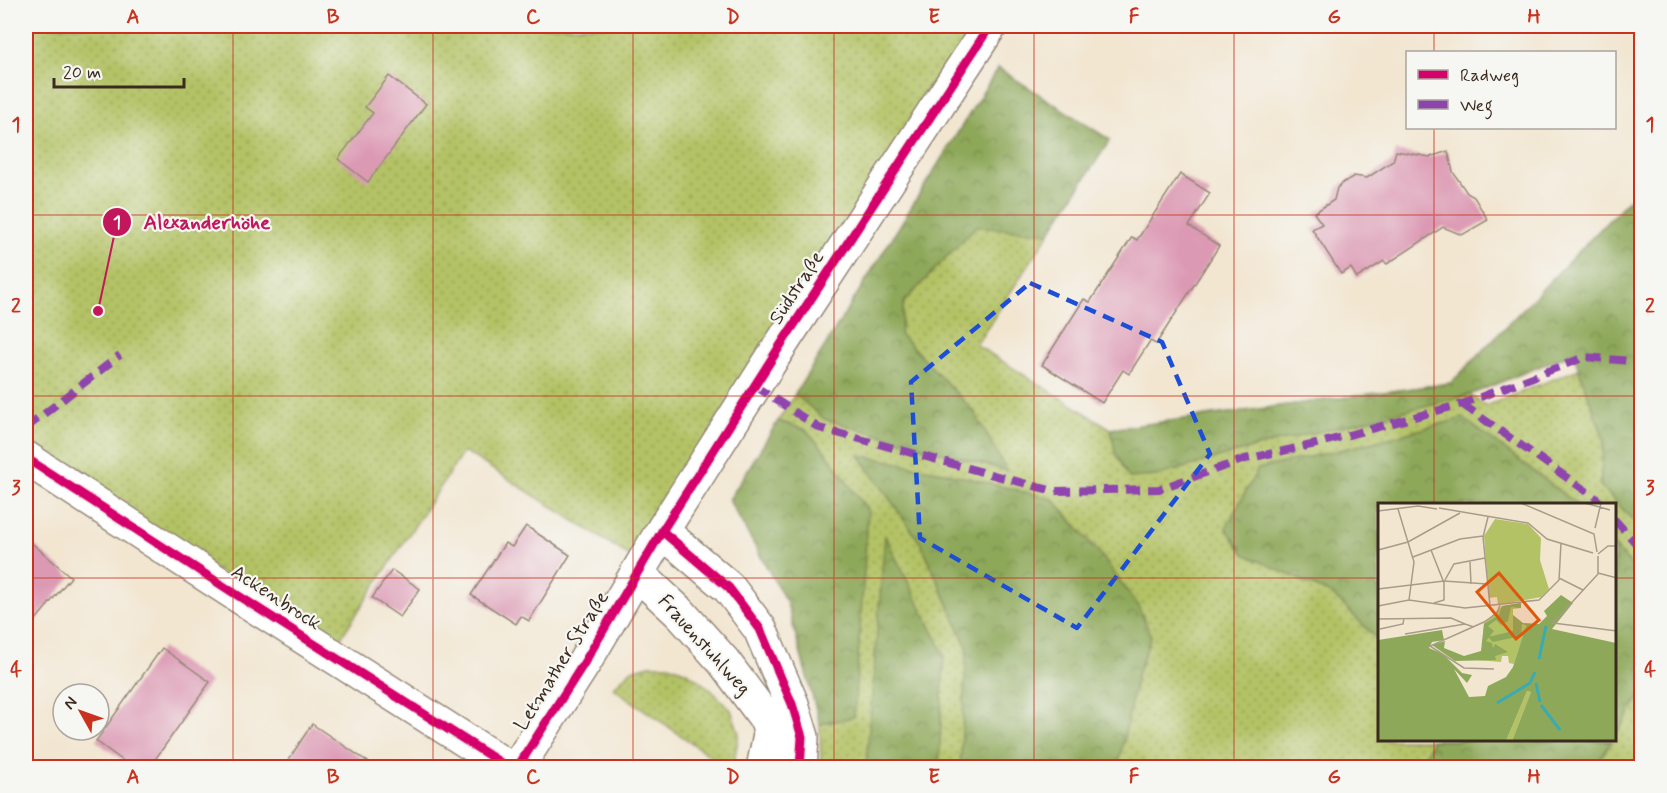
<svg xmlns="http://www.w3.org/2000/svg" width="1667" height="793" viewBox="0 0 1667 793" font-family="Mynerve,sans-serif">
	<defs>
		<pattern id="grass-dots" width="8" height="8" patternUnits="userSpaceOnUse" patternTransform="scale(1.5)"><rect width="8" height="8" fill="#b3c265"/><path d="M2 2h.1M6 6h.1" fill="none" stroke="#939e53" stroke-width="1.8" stroke-linecap="round"/></pattern>
		<pattern id="forest-crowns" width="20" height="18" patternUnits="userSpaceOnUse" patternTransform="scale(1.5)"><rect width="20" height="18" fill="#8ea85a"/><path d="M2 6a3 3 0 1 1 6 0M12 15a3 3 0 1 1 6 0" fill="none" stroke="#75894a"/></pattern>
	</defs>
	<rect width="100%" height="100%" fill="#f6f6f2"/>
	<filter id="ink" filterUnits="userSpaceOnUse"><feTurbulence type="fractalNoise" baseFrequency=".0167" numOctaves="2"/><feDisplacementMap in="SourceGraphic" scale="12" xChannelSelector="R" yChannelSelector="G"/><feConvolveMatrix kernelMatrix="1 2 1 2 8 2 1 2 1" color-interpolation-filters="sRGB"/></filter>
	<filter id="wash" filterUnits="userSpaceOnUse"><feTurbulence type="fractalNoise" baseFrequency=".008" numOctaves="4" result="noise"/><feDisplacementMap in="SourceGraphic" scale="24" xChannelSelector="R" yChannelSelector="G"/><feGaussianBlur stdDeviation="1.35" result="paint"/><feColorMatrix in="noise" values="0 0 0 0 0 0 0 0 0 0 0 0 0 0 0 0 0 1.4 0 .05"/><feComposite in="paint" operator="in"/></filter>
	<g filter="url(#wash)">
		<rect width="100%" height="100%" fill="#f2e6d1"/>
		<!-- grass -->
		<path fill="url(#grass-dots)" stroke="#777642" stroke-width="1.5" fill-rule="evenodd" d="M26,26H978L639,562L464,451L334,648L26,445Z
			M998,68L1110,140L976,345L1111,429L1451,383L1486,406L1579,369L1604,439L1600,485L1641,529V767H821L820,724L787,603L729,500ZM1379,505H1614V740H1379Z
			M650,665H669L687,672L709,688L731,710L739,733L733,767H726L613,688L631,670Z"/>
		<!-- forest -->
		<path fill="url(#forest-crowns)" stroke="#64693c" stroke-width="1.5" d="M998,68L1110,140L1049,233L976,226L904,302L900,334L975,413L1007,471L824,419L795,394Z
			M1641,187V529L1600,485L1604,439L1573,353L1469,395L1248,449L1156,476L1129,478L1115,452L1111,429L1451,383Z
			M1463,418L1578,505H1379V641L1333,595L1244,554L1226,528L1258,469L1370,443Z
			M778,421L806,430L826,452L868,511L854,717L820,724L787,603L729,500Z
			M859,455L947,473L1053,499L1101,555L1138,606L1151,636L1137,675L1118,767H960L967,647L922,545Z
			M885,536L944,654L939,767H866Z
			M1614,546L1642,578L1641,695L1615,736Z
			M1432,741V740L1612,741L1594,767H1420Z"/>
		<g id="blocks">
			<!-- building -->
			<path fill="#dc99b3" d="M389,76L426,104L368,182L338,159L373,113L365,107Z
				M1396,151L1430,157L1448,151L1453,172L1467,193L1474,197L1488,220L1462,235L1443,227L1387,264L1384,261L1357,278L1351,268L1341,274L1312,229L1322,224L1314,213L1334,200L1337,188L1344,182L1354,176L1367,178L1393,161Z
				M1180,174L1210,193L1189,226L1219,246L1156,344L1150,341L1129,374L1123,370L1102,403L1042,365L1084,299L1090,302L1132,237L1137,240Z
				M526,526L570,555L529,621L521,616L516,624L471,595L505,543L512,547Z
				M26,538L71,577L26,632Z
				M392,570L420,589L400,617L372,598Z
				M162,648L210,682L149,768H133L96,741Z
				M312,724L377,768H283Z"/>
		</g>
	</g>
	<g filter="url(#ink)">
		<use href="#blocks" fill-opacity="0" stroke="#968878" stroke-width="1.5"/>
		<g fill="none" stroke-linecap="round" stroke-linejoin="round">
			<!-- lane casing -->
			<g stroke="#968878" stroke-width="24">
				<path id="lane" d="M757,768L765,729"/>
			</g>
			<!-- street casing -->
			<g stroke="#968878" stroke-width="36">
				<path id="street" d="M26,458L234,593L509,768
					M662,531L729,588L760,629L792,704L802,737L800,768
					M637,573L681,614L724,662L767,720L780,768
					M517,768L584,663L662,531L780,346L990,26"/>
			</g>
			<!-- lane -->
			<use href="#lane" stroke="#fff" stroke-width="21"/>
			<!-- street -->
			<use href="#street" stroke="#fff" stroke-width="33"/>
			<!-- quiet -->
			<path stroke="#8e44ad" stroke-width="8" stroke-dasharray="15 8" stroke-linecap="butt" d="M755,386L819,428L1053,491L1159,489L1245,459L1316,444L1462,404L1585,357L1642,362
				M1462,404L1596,498L1602,505
				M26,428L120,355
				M1614,519L1642,550"/>
			<!-- cycleway casing -->
			<g stroke="#f6f6f2" stroke-width="13">
				<path id="cycleway" d="M26,458L234,593L509,768
					M662,531L729,588L760,629L792,704L802,737L800,768
					M517,768L584,663L662,531L780,346L990,26"/>
			</g>
			<!-- cycleway -->
			<use href="#cycleway" stroke="#d6006c" stroke-width="9"/>
		</g>
	</g>
	<!-- marked area -->
	<path fill="none" stroke="#1d4ed8" stroke-width="4.5" stroke-dasharray="12 8" stroke-linejoin="round" d="M1030,283L1162,342L1210,454L1077,628L920,538L911,382Z"/>
	<!-- grid -->
	<path fill="none" stroke="#c8321e" stroke-width="1.5" stroke-opacity="0.55" d="M233,26V768M433,26V768M633,26V768M834,26V768M1034,26V768M1234,26V768M1434,26V52M1434,128V505M26,215H1642M26,396H1642M26,578H1379M1614,578H1642M1434,740V768"/>
	<g text-anchor="middle" dominant-baseline="central" stroke-width="4.5" stroke-linejoin="round" paint-order="stroke">
		<!-- street labels -->
		<g font-size="20" fill="#3b2a1e" stroke="#f6f6f2">
			<text transform="translate(797 288) rotate(-57)">Südstraße</text>
			<text transform="translate(276 598) rotate(33)">Ackenbrock</text>
			<text transform="translate(704 645) rotate(48)">Frauenstuhlweg</text>
			<text transform="translate(562 661) rotate(-58)">Letmather Straße</text>
		</g>
	</g>
	<!-- overview -->
	<g transform="translate(1378 503)">
		<rect width="238" height="238" fill="#f2e6d1"/>
		<path d="M117,16L150,21L163,35L162,57L171,86L163,94L120,102L119,94L111,95L106,33ZM143,100V105L135,106V112L148,124L136,161L131,160L130,153H124L123,159L98,157L103,156L106,120L124,103ZM149,188L153,189L134,238H128Z" fill="#b3c265"/>
		<path d="M183,92L195,100L174,126L238,140V238H134L153,189L149,188L128,238H0V137L64,127L66,137L54,139L51,145L65,151L84,170L94,172L89,180L76,166L91,194L107,193L110,183L128,174L135,164L148,123L144,121L143,133L115,139L110,134L135,128V112L145,120L161,121L169,113L166,108ZM143,100V105L133,104L130,118L123,122L118,117L110,123L116,128L108,138L114,140L115,145L117,141L130,149L117,153L118,157L77,158L54,142L67,138L66,145L86,153L103,148L106,121L121,112L124,103Z" fill="#8ea85a"/>
		<path fill="none" stroke="#39abb2" stroke-width="3" d="M161,156L168,123M158,180L162,199M119,200L152,180L157,169M163,202L182,227"/>
		<path fill="none" stroke="#a99b89" stroke-width="1.5" d="M143,0L216,31L219,49M207,0L232,7M61,5L150,20L169,36L215,50M20,6L36,59L31,97M0,8L40,3L59,6M110,14L105,34L112,103M217,25L223,0M0,47L30,39L82,10M53,47L66,80V97L56,100M220,51L230,43H239M35,54L82,36L105,33M92,59L93,81M220,70L239,75M181,75L205,87M67,77L76,61L107,55M0,86L66,78L109,81M0,103L31,97L87,105L161,97L181,77L183,40M0,116L73,115L87,121M175,120L239,128M174,121L220,71V53M2,126L25,121L26,115M27,131L87,121L96,124M116,166L86,165L52,143L106,119L119,110L122,102"/>
		<path fill="#df570d" fill-opacity="0.15" stroke="#df570d" stroke-width="3" d="M121,70L161,117L138,136L99,89Z"/>
		<rect width="238" height="238" fill="none" stroke="#3b2a1e" stroke-width="3"/>
	</g>
	<!-- callouts -->
	<path fill="none" stroke="#c2185b" stroke-width="2" d="M98 311L117 222"/>
	<g fill="#c2185b" stroke="#f6f6f2" stroke-width="2">
		<circle cx="98" cy="311" r="6"/>
		<circle cx="117" cy="222" r="15"/>
	</g>
	<g font-size="18" text-anchor="middle" font-weight="bold" fill="#fff">
		<text x="117" y="228">1</text>
	</g>
	<g font-size="21" text-anchor="middle" font-weight="bold" fill="#c2185b" stroke="#f6f6f2" stroke-width="4.5" stroke-linejoin="round" paint-order="stroke">
		<text x="207" y="229">Alexanderhöhe</text>
	</g>
	<!-- margin -->
	<rect width="1667" height="793" fill="none" stroke="#f6f6f2" stroke-width="66"/>
	<!-- legend -->
	<rect x="1406" y="51" width="210" height="78" fill="#f6f6f2" stroke="#aba49d" stroke-width="1.5"/>
	<rect x="1418" y="70" width="30" height="9" fill="#d6006c" stroke="#aba49d" stroke-width="1.5"/>
	<text x="1460" y="81" font-size="18" fill="#3b2a1e">Radweg</text>
	<rect x="1418" y="100" width="30" height="9" fill="#8e44ad" stroke="#aba49d" stroke-width="1.5"/>
	<text x="1460" y="111" font-size="18" fill="#3b2a1e">Weg</text>
	<!-- north arrow -->
	<g transform="translate(81 712) rotate(310)"><circle r="28" fill="#f6f6f2" stroke="#aba49d" stroke-width="1.5"/>
	<path d="M0-4.5L10 22L0 15L-10 22Z" fill="#c8321e"/>
	<text y="-9" font-size="16" font-weight="bold" text-anchor="middle" fill="#3b2a1e">N</text>
	</g>
	<!-- scale -->
	<path d="M54 78v9h130v-9" fill="none" stroke="#3b2a1e" stroke-width="3"/>
	<text x="63" y="78" font-size="18" fill="#3b2a1e" stroke="#f6f6f2" stroke-width="4.5" paint-order="stroke">20 m</text>
	<rect x="33" y="33" width="1601" height="727" fill="none" stroke="#c8321e" stroke-width="2"/>
	<g font-size="20" text-anchor="middle" font-weight="bold" fill="#c8321e">
		<text x="133" y="23">A</text>
		<text x="333" y="23">B</text>
		<text x="533" y="23">C</text>
		<text x="733" y="23">D</text>
		<text x="934" y="23">E</text>
		<text x="1134" y="23">F</text>
		<text x="1334" y="23">G</text>
		<text x="1534" y="23">H</text>
		<text x="16" y="131">1</text>
		<text x="1650" y="131">1</text>
		<text x="16" y="312">2</text>
		<text x="1650" y="312">2</text>
		<text x="16" y="494">3</text>
		<text x="1650" y="494">3</text>
		<text x="16" y="676">4</text>
		<text x="1650" y="676">4</text>
		<text x="133" y="783">A</text>
		<text x="333" y="783">B</text>
		<text x="533" y="783">C</text>
		<text x="733" y="783">D</text>
		<text x="934" y="783">E</text>
		<text x="1134" y="783">F</text>
		<text x="1334" y="783">G</text>
		<text x="1534" y="783">H</text>
	</g>
</svg>
